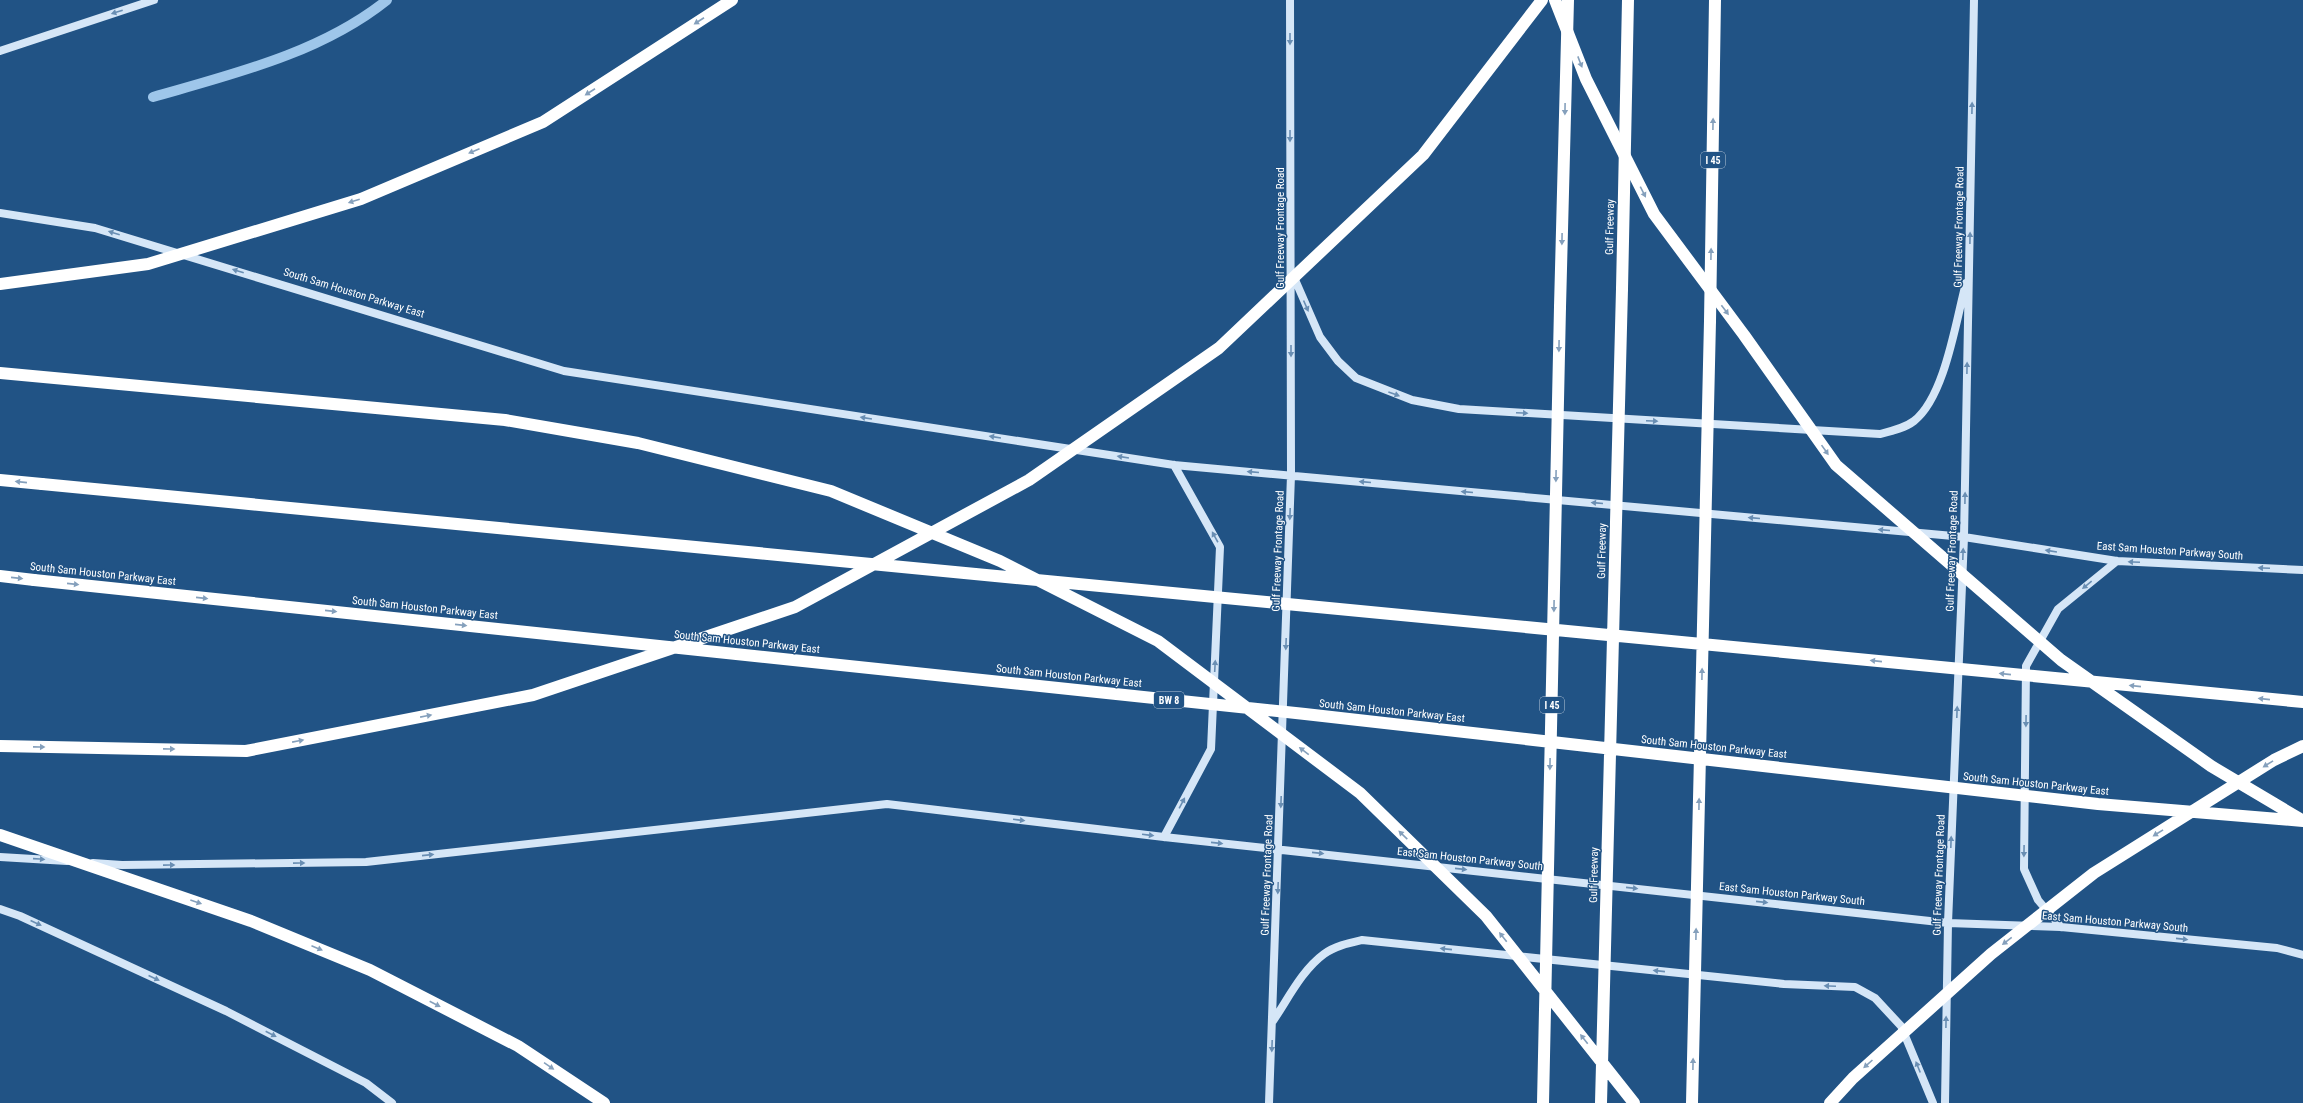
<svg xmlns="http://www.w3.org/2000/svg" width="2303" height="1103" viewBox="0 0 2303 1103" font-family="'Roboto Condensed',sans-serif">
	<rect width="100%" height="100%" fill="#215385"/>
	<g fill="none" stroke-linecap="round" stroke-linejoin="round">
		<!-- stream -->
		<path stroke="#9ec6ea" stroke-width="10" d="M153,97C233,74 321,53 387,0"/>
		<!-- secondary -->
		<path stroke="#d5e6f7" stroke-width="8" d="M0,51L154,0
			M0,213L95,228L564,371L1174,465L1964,537L2117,561L2303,570
			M1293,275L1320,337L1338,361L1356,378L1412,400L1459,409L1880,434C1892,431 1905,428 1914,421C1945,397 1956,320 1966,283
			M1164,837L1211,749L1220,547L1174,465
			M0,857L67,861
			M93,863L122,865L366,862L887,804L1164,837L1948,923L2061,927L2277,948L2303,955
			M0,909L20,916L226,1011L366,1083L392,1103
			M2061,927L2038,900L2024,869L2026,666L2058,609L2117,561
			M1273,1021C1288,999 1302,970 1324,954C1335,946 1349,943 1362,940L1784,984L1855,987L1875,998L1901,1026L1933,1103
			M1269,1103L1291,475L1290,0
			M1945,1103L1948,923L1964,537L1974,0"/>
		<!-- highway -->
		<path stroke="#fff" stroke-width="12" d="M1622,289L1628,0
			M1560,307L1568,0
			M1710,321L1715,0
			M0,480L42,484
			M0,576L34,580"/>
		<!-- highway-bridge -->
		<path stroke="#fff" stroke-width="12" d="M1555,0L1586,79L1654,214L1744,335L1836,465L2061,660L2211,766L2300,819
			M0,284L148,264L361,199L543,122L732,0
			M0,373L505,420L638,443L831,491L1000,561L1158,641L1360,793L1486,916L1634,1103
			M42,484L2303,702
			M34,580L1305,714L2098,804L2303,821
			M0,746L246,751L533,695L795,607L1029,480L1219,348L1423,155L1542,0
			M0,835L251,921L370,970L518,1046L604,1103
			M1543,1103L1560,307
			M1601,1103L1622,289
			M1692,1103L1710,321
			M1830,1103L1853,1078L1991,954L2094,873L2274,760L2303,746"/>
	</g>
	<!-- one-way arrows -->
	<defs><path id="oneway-solid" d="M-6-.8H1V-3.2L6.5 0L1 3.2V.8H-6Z"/></defs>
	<g fill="#698eb3">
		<use href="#oneway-solid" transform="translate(117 12) rotate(162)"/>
		<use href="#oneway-solid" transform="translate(1290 39) rotate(90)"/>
		<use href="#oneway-solid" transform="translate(1972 108) rotate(-89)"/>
		<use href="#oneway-solid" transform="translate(1290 136) rotate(90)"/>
		<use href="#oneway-solid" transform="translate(114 233) rotate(-163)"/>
		<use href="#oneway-solid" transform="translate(1970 238) rotate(-89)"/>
		<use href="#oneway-solid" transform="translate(238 271) rotate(-163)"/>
		<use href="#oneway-solid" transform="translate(1306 306) rotate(66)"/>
		<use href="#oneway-solid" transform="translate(1291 351) rotate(90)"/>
		<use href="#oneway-solid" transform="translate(1967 368) rotate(-89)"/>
		<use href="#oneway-solid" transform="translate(1394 394) rotate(20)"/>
		<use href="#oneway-solid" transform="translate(1522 413) rotate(3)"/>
		<use href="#oneway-solid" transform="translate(866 418) rotate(-171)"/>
		<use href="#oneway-solid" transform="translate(1652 421) rotate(3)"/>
		<use href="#oneway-solid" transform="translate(995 437) rotate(-171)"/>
		<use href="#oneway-solid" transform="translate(1123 457) rotate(-171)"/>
		<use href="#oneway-solid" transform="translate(1253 472) rotate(-175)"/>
		<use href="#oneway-solid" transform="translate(1365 482) rotate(-175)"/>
		<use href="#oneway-solid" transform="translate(1467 492) rotate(-175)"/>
		<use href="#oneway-solid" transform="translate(1965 498) rotate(-89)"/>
		<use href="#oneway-solid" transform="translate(1597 503) rotate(-175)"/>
		<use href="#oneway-solid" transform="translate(1290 514) rotate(92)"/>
		<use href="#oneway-solid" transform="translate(1754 518) rotate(-175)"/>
		<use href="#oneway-solid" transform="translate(1884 530) rotate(-175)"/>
		<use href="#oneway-solid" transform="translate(1215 537) rotate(-119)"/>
		<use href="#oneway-solid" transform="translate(2051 551) rotate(-171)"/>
		<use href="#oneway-solid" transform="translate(1963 554) rotate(-88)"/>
		<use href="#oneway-solid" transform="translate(2134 562) rotate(-177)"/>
		<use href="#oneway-solid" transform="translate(2264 568) rotate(-177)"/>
		<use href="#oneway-solid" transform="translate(2087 585) rotate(141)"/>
		<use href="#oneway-solid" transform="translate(1286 644) rotate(92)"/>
		<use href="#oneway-solid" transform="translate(1215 666) rotate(-87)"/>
		<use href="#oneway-solid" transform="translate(1957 712) rotate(-88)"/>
		<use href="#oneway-solid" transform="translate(2026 721) rotate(91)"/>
		<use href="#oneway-solid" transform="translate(1281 802) rotate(92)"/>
		<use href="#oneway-solid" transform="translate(1182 803) rotate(-62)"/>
		<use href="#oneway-solid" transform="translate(1019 820) rotate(7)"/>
		<use href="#oneway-solid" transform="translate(1148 835) rotate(7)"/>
		<use href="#oneway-solid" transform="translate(1951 842) rotate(-88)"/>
		<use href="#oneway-solid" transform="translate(1217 843) rotate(6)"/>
		<use href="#oneway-solid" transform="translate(2024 851) rotate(91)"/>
		<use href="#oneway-solid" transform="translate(1318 853) rotate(6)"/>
		<use href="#oneway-solid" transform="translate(428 855) rotate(-6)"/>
		<use href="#oneway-solid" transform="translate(39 859) rotate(4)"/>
		<use href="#oneway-solid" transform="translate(299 863) rotate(-1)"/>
		<use href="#oneway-solid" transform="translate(169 865) rotate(-1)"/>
		<use href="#oneway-solid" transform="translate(1461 869) rotate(6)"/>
		<use href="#oneway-solid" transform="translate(1278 888) rotate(92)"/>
		<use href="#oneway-solid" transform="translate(1632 888) rotate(6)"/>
		<use href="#oneway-solid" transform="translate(1762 902) rotate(6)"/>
		<use href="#oneway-solid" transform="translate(36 923) rotate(25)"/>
		<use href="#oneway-solid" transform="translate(2182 939) rotate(6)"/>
		<use href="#oneway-solid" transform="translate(1446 949) rotate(-174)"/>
		<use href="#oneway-solid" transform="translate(1659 971) rotate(-174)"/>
		<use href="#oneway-solid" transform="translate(154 978) rotate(25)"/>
		<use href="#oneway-solid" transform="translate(1830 986) rotate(-178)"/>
		<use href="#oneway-solid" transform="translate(1946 1022) rotate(-89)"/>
		<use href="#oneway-solid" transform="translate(271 1034) rotate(27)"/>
		<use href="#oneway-solid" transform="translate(1272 1046) rotate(92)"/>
		<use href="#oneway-solid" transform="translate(1918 1067) rotate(-112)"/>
	</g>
	<g fill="#85a0bc">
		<use href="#oneway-solid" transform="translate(699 21) rotate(147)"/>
		<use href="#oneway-solid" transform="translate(1580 62) rotate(69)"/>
		<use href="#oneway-solid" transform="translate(590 92) rotate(147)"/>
		<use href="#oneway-solid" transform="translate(1565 109) rotate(91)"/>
		<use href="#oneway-solid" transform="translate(1713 124) rotate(-89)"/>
		<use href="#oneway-solid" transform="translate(474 151) rotate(157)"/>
		<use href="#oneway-solid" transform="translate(1643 192) rotate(63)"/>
		<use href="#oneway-solid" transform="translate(354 201) rotate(163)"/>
		<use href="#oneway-solid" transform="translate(1562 239) rotate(91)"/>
		<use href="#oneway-solid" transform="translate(1711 254) rotate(-89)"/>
		<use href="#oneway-solid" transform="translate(1725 310) rotate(53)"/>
		<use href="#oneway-solid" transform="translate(1559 346) rotate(91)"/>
		<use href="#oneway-solid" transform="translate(1825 450) rotate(55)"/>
		<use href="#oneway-solid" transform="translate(1556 476) rotate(91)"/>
		<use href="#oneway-solid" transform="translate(21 482) rotate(-174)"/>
		<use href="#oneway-solid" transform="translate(17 578) rotate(6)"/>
		<use href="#oneway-solid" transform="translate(73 584) rotate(6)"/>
		<use href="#oneway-solid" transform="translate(202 598) rotate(6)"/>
		<use href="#oneway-solid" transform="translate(1554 606) rotate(91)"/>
		<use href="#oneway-solid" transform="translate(331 611) rotate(6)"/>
		<use href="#oneway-solid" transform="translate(461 625) rotate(6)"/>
		<use href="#oneway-solid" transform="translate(1876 661) rotate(-174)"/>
		<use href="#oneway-solid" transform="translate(1702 674) rotate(-89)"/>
		<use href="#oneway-solid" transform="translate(2005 674) rotate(-174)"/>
		<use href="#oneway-solid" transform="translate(2135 686) rotate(-174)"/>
		<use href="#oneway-solid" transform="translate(2264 699) rotate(-174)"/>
		<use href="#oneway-solid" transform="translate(426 716) rotate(-11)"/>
		<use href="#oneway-solid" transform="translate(298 741) rotate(-11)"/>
		<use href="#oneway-solid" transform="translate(39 747) rotate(1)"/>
		<use href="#oneway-solid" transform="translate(169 749) rotate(1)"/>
		<use href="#oneway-solid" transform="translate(1304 751) rotate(-143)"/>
		<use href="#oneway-solid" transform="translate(1550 764) rotate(91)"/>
		<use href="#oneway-solid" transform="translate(2268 764) rotate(148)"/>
		<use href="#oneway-solid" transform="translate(1699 804) rotate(-89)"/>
		<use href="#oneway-solid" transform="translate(2158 833) rotate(148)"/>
		<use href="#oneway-solid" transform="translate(1403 835) rotate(-136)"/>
		<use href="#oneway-solid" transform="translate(196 902) rotate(19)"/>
		<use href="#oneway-solid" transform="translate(1696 934) rotate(-89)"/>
		<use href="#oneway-solid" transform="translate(1503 937) rotate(-128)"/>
		<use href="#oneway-solid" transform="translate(2007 941) rotate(142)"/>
		<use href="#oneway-solid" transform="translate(317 948) rotate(23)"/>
		<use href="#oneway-solid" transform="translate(435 1004) rotate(27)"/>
		<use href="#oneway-solid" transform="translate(1584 1039) rotate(-128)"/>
		<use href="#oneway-solid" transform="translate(1693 1064) rotate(-89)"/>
		<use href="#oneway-solid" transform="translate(1868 1064) rotate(138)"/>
		<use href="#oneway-solid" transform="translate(549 1066) rotate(34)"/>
	</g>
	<g text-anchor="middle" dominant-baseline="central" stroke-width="3" stroke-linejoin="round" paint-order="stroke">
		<!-- shield labels -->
		<g fill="#215385" stroke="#bccbda" stroke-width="1">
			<rect x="1701" y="152" width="24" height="16" rx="3"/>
			<rect x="1154" y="692" width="30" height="16" rx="3"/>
			<rect x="1540" y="697" width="24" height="16" rx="3"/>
		</g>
		<g font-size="10" font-weight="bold" fill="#fff">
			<text x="1713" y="160">I 45</text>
			<text x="1169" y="700">BW 8</text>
			<text x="1552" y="705">I 45</text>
		</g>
		<!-- street labels -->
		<g font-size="11" fill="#fff" stroke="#215385">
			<text transform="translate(1610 227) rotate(-89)">Gulf Freeway</text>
			<text transform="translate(1959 227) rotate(-89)">Gulf Freeway Frontage Road</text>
			<text transform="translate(1280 228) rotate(-90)">Gulf Freeway Frontage Road</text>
			<text transform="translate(354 293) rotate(17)">South Sam Houston Parkway East</text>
			<text transform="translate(1278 551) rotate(-88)">Gulf Freeway Frontage Road</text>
			<text transform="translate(1602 551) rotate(-89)">Gulf Freeway</text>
			<text transform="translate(1952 551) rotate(-88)">Gulf Freeway Frontage Road</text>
			<text transform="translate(2170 551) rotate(4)">East Sam Houston Parkway South</text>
			<text transform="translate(103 574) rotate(6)">South Sam Houston Parkway East</text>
			<text transform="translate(425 608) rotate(6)">South Sam Houston Parkway East</text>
			<text transform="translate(747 642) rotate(6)">South Sam Houston Parkway East</text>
			<text transform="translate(1069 676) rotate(6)">South Sam Houston Parkway East</text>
			<text transform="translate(1392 711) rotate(6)">South Sam Houston Parkway East</text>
			<text transform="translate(1714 747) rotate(6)">South Sam Houston Parkway East</text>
			<text transform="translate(2036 784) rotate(6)">South Sam Houston Parkway East</text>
			<text transform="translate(1470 859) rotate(6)">East Sam Houston Parkway South</text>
			<text transform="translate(1267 875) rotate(-88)">Gulf Freeway Frontage Road</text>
			<text transform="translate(1594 875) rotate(-89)">Gulf Freeway</text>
			<text transform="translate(1939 875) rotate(-88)">Gulf Freeway Frontage Road</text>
			<text transform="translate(1792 894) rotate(6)">East Sam Houston Parkway South</text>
			<text transform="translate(2115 922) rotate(5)">East Sam Houston Parkway South</text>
		</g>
	</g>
</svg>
